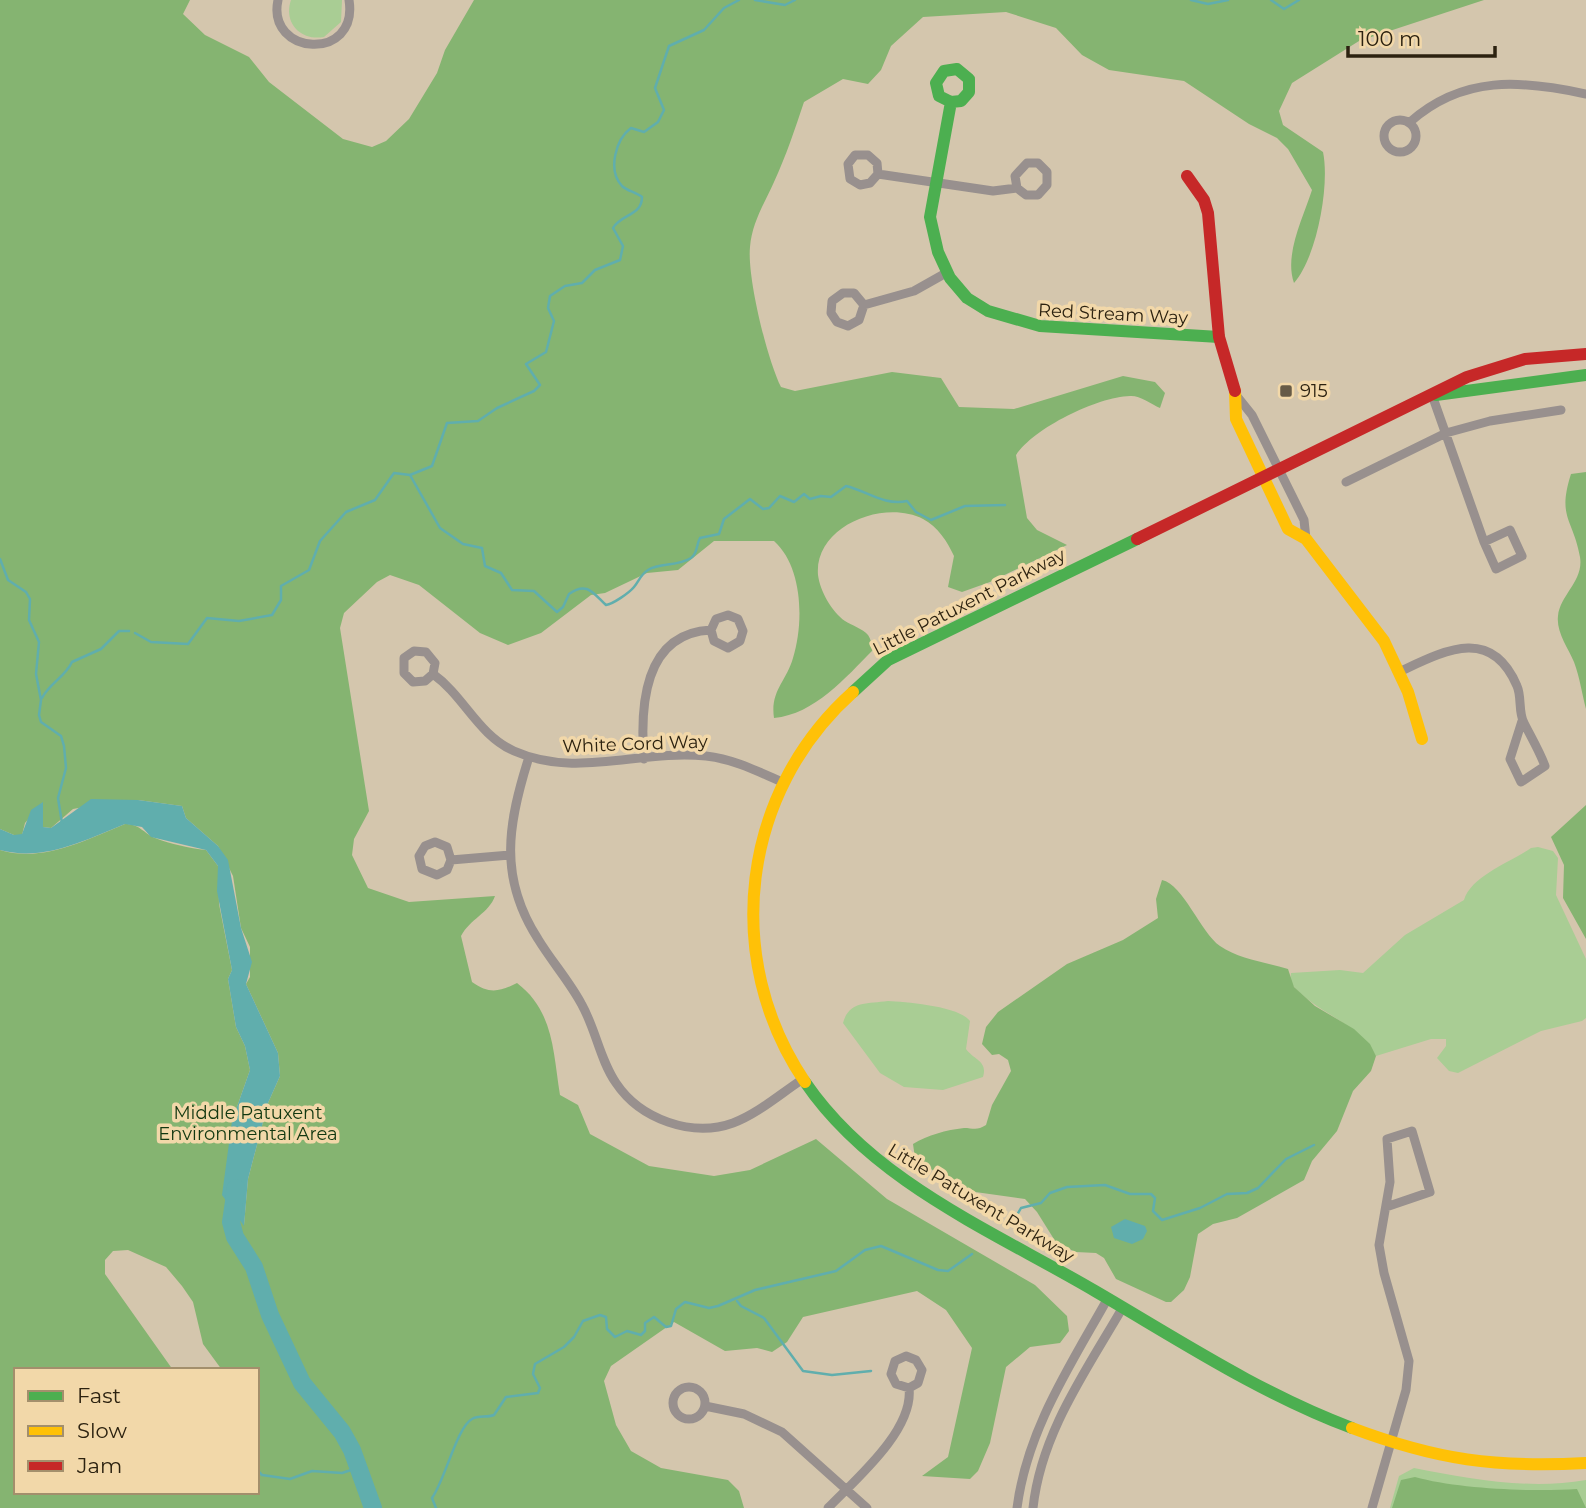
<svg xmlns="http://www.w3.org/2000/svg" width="1586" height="1508" viewBox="0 0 1586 1508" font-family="Montserrat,sans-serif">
	<rect width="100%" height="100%" fill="#d4c6ad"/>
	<!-- green -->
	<path fill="#a9cd94" d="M291,0H342L341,22L324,37C301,41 283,23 291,0Z
		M1538,847L1553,851L1558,858L1556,895L1586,959V1018L1582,1021L1541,1031L1458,1073L1449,1071L1437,1058L1446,1046V1039H1431L1376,1056C1357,1021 1314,1013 1290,982L1291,973L1340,970L1363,973L1405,935L1464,900C1471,876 1511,862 1531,848Z
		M888,1001C906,1002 959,1006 970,1021L966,1049C974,1060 988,1061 983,1077L943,1090L904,1087L880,1073L843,1023C849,1001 866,1004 888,1001Z
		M1414,1468C1470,1479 1529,1490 1586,1480V1508H1390L1399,1476Z"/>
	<!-- forest -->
	<path fill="#85b471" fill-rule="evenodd" d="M0,0H190L183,14L205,35L249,57L269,82L343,139L372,147L386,141L409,119L437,73L445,50L474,0H1484L1359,41L1292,83L1279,111L1283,125L1323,152C1330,185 1317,257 1294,283C1284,255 1303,218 1312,190L1288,149L1277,138L1249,124L1184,81L1109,70L1082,55L1056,28L1006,12L923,17L891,46L881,70L868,84L843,79L804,102C795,129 786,156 774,182C764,204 752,223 750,247C747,277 767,359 781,387L795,391L892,372L941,378L959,407L1014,409L1123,376L1155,382L1165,393L1160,408C1151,404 1139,395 1130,396C1097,397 1034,428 1016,455L1027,518L1037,530L1067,545L990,582L962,592L948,587L954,556C947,541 938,527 923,519C884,499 814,526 818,575C820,591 832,612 845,621C851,625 863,629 868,635C871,639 872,646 873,650C845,678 815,714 774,718C770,691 786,682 793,658C804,623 803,567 774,541H714L678,570L647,573L605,593L591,595L541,633L508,645L480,633L419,585L390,575L377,582L344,613L340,628L369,811L354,839L352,855L368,888L409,902L495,896C489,913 470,919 461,936L472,982C489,994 499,992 517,983C554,1011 553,1052 560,1095L578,1105L590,1134L649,1166L714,1176L750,1170L816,1139L887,1199L1035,1285L1067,1316L1069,1331L1060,1343L1030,1347L1006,1367L990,1443L978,1471L970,1479L922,1476L948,1457L972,1348L946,1310L917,1291L803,1317L787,1342L772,1352L757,1348L725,1351L674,1322L611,1366L604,1381L616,1425L631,1451L661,1468L728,1480L739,1491L744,1508H0V850C42,863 86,840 125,824C140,824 143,833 155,838C171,844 189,848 206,850L218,866L219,904L232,970L228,979L236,1027L245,1046L250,1070L232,1121L244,1225L248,1179L268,1103L280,1076L278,1053L246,984L250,977V947L241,928L233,876L218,846L186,818L182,806L138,800H121L73,809L51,828L43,827L42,803L25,823L22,835H14L0,829ZM128,1250L166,1267L182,1286L193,1302L203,1344L222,1370H257V1492H16V1370H173L105,1274V1260L113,1251Z
		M1586,472V709C1582,694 1580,678 1574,662C1568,648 1556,632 1558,616C1560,595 1584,581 1580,557C1573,518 1557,518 1571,474Z
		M1586,805V939L1563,898L1564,865L1551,837Z
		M1162,880C1183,884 1201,933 1220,946C1239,959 1265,962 1288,969L1294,987L1315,1006L1354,1029L1370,1044L1376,1056L1371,1071L1353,1091L1337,1131L1312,1161L1304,1180L1237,1218L1213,1224L1198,1234L1190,1277L1184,1290L1171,1302H1166L1116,1279L1104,1258L1096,1253L1076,1252L1057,1244L1037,1212L1025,1199L961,1190L915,1158L913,1144C928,1135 946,1130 964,1128C973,1128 977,1131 986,1125L992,1105L1011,1071L1008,1060L999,1054L992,1055L982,1044L986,1027L998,1012L1067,964L1123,940L1158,918L1156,899Z
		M1415,1477C1458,1489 1532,1492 1577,1489L1586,1508H1392L1401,1480Z"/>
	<!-- water -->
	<path fill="#60aead" d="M91,799L138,800L182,806L186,818L218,846L228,860L241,928L252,962L246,984L278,1053L280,1076L268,1103L248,1179L244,1226L222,1195L232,1121L250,1070L245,1046L236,1027L228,979L232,970L217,891L218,866L206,850L151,837L142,827L125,824C85,840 44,862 0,850V829L14,835L22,834L31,810L43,802V827L51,828Z
		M1125,1219L1145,1226L1147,1231L1143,1239L1132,1244L1114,1238L1111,1227Z"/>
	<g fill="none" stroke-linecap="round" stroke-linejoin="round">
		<!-- stream -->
		<path stroke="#60aead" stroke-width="2.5" d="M755,0L785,5L795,0
			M1191,0L1208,4L1228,0
			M1271,0L1284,9L1299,0
			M410,475L440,528L463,544L482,548L485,566L501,573L512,590L534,591L557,612L563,607L569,594C587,581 593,593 606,605C613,604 629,593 634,587C639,581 641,574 648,570C660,562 677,567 691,558C698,553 696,545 700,538L719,534L724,519L750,499L763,509L769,508L780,496L794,502L804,494L810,499L821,496L831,497L846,486C867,491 884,506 907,501L916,512L931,520L965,506L1005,505
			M0,559L8,580L26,592L30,599L29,620L39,642L36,674L41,700L39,715L41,722L61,736L64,746L66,768L58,798L62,823
			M135,633L151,642L188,644L207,618L239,621L272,615L281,600V586L309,570L320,541L346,512L375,500L394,473L410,475L432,466L447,423L478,421L497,408L534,391L540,385L526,364L546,352L554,321L548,308L550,296L565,286L582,283L595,270L620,260L623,246L613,228C621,214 642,216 642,197C636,192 627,191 622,186C607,170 616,139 631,128L644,132L658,122L664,110L655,88L669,46L704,30L724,8L739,0
			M42,698C50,683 65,677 72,662L101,649L119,631H129
			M1017,1215L1021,1208L1041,1203L1050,1193L1067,1187L1105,1185L1130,1194H1151L1155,1198L1153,1211L1162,1220L1200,1208L1227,1194L1247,1193L1258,1188L1286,1159L1314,1145
			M737,1301L741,1306L764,1318L803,1371L832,1375L871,1371
			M257,1470L262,1475L290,1479L312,1471L342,1473L360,1467
			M436,1508L432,1498C445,1480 457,1427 472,1419C479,1415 486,1418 494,1415L506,1397L538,1393L540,1388L533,1374L535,1364L564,1347L574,1337L583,1321L600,1315L606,1317L607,1329L615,1337L627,1331L641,1335L645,1331V1323L654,1317L666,1327L671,1326L676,1309L685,1302L709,1308L718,1306L755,1290L836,1271L865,1250L881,1246L938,1270L948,1271L972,1254"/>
		<!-- river -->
		<path stroke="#60aead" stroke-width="18" d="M236,1188L231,1222L235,1237L254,1267L270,1315L302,1383L342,1432L352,1450L373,1508"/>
		<!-- street -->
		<path stroke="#98908e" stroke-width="9" d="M278,0C266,56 359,62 349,0
			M1384 136a16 16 0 1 1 32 0a16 16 0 1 1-32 0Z
			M1410,122C1463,75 1521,80 1586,94
			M878,174L870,183L860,185L850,179L848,164L855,155H868L877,163L878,174L993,191L1017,188L1015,176L1027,163H1038L1047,172V185L1038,195H1026L1017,188
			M864,305L859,320L848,326L837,322L831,313L832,301L843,293H854L864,305L914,291L946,273
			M1236,395L1252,415L1304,520L1306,539
			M1432,395L1484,542L1510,530L1522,556L1496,569L1484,542
			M1346,482L1446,433L1490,421L1561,410
			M1399,672C1444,651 1491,625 1517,686C1522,697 1518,712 1524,723C1531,737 1539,750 1545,766L1521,782L1510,759L1522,721
			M433,674L425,681L413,682L404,673V658L414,651L426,652L435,663L433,674C464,696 478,735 514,751C577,779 641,749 706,756C733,759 757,771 782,782
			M529,757C508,823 498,877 538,939C552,962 570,982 582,1005C596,1030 600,1060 616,1083C640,1119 692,1138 733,1123C757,1114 779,1095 800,1081
			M644,759C640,708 643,633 711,630L714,641L728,648L740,641L743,631L738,619L728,615L716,619L711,630
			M451,860L447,847L435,842L425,846L419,856L422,869L437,875L447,870L451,860L510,855
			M673 1403a16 16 0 1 1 32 0a16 16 0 1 1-32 0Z
			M705,1406L744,1414L782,1432L867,1508
			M828,1508C856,1479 914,1430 909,1388L918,1383L922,1370L916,1360L906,1356L895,1361L891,1374L896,1384L909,1388
			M1017,1508C1027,1430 1070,1366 1108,1298
			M1033,1508C1041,1433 1086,1371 1123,1307
			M1372,1508L1406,1390L1409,1361L1384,1273L1379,1245L1390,1182L1387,1139L1412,1131L1430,1192L1386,1207"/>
		<!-- fast -->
		<path stroke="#4caf50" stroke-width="12" d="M951,102L939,96L936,83L944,71L957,69L969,79V92L961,101L951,102L930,217L938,252L950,278L967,298L988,311L1040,326L1219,337
			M1436,395L1586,375
			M853,692L888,660L1137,539
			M805,1082C873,1182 993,1231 1095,1291C1179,1340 1261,1394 1352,1428"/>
		<!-- slow -->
		<path stroke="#ffc107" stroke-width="12" d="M1235,391L1236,419L1288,529L1306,539L1384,641L1408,692L1422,739
			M805,1082C721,958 741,792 853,692
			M1352,1428C1437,1460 1496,1468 1586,1463"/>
		<!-- jam -->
		<path stroke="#c62828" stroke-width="12" d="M1187,176L1204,200L1208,213L1219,337L1235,391
			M1137,539L1467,377L1525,359L1586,354"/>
	</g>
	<!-- markers -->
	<rect fill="#675b47" stroke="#f2d8a9" stroke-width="2.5" x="1279" y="384" width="14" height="14" rx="3.5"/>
	<g text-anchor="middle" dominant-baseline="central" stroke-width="7" stroke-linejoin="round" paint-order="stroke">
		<!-- street labels -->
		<g font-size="18" fill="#2c2210" stroke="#f2d8a9">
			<text transform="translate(1113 314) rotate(3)">Red Stream Way</text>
			<text transform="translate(969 602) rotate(-27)">Little Patuxent Parkway</text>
			<text transform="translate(635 744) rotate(-2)">White Cord Way</text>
			<text transform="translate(981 1203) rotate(31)">Little Patuxent Parkway</text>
		</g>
		<!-- poi labels -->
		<g font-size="18" fill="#2c2210" stroke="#f2d8a9" text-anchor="start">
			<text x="1300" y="391">915</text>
		</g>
		<!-- park labels -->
		<g font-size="18" fill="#113710" stroke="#f2d8a9">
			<text x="248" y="1113">Middle Patuxent<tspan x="248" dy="21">Environmental Area</tspan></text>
		</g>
	</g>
	<!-- legend -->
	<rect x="14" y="1368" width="245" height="126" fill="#f2d8a9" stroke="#a38f6c" stroke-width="2"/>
	<rect x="28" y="1391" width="35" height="10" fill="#4caf50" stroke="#a38f6c" stroke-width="2"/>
	<text x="77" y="1403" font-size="21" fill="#2c2210">Fast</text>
	<rect x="28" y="1426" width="35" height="10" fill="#ffc107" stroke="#a38f6c" stroke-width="2"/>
	<text x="77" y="1438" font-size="21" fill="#2c2210">Slow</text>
	<rect x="28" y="1461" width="35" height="10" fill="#c62828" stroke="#a38f6c" stroke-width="2"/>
	<text x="77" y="1473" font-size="21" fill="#2c2210">Jam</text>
	<!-- scale -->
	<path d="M1348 46v10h147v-10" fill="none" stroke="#2c2210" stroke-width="3.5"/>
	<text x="1358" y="46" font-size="21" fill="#2c2210" stroke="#f2d8a9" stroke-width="5" paint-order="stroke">100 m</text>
</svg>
